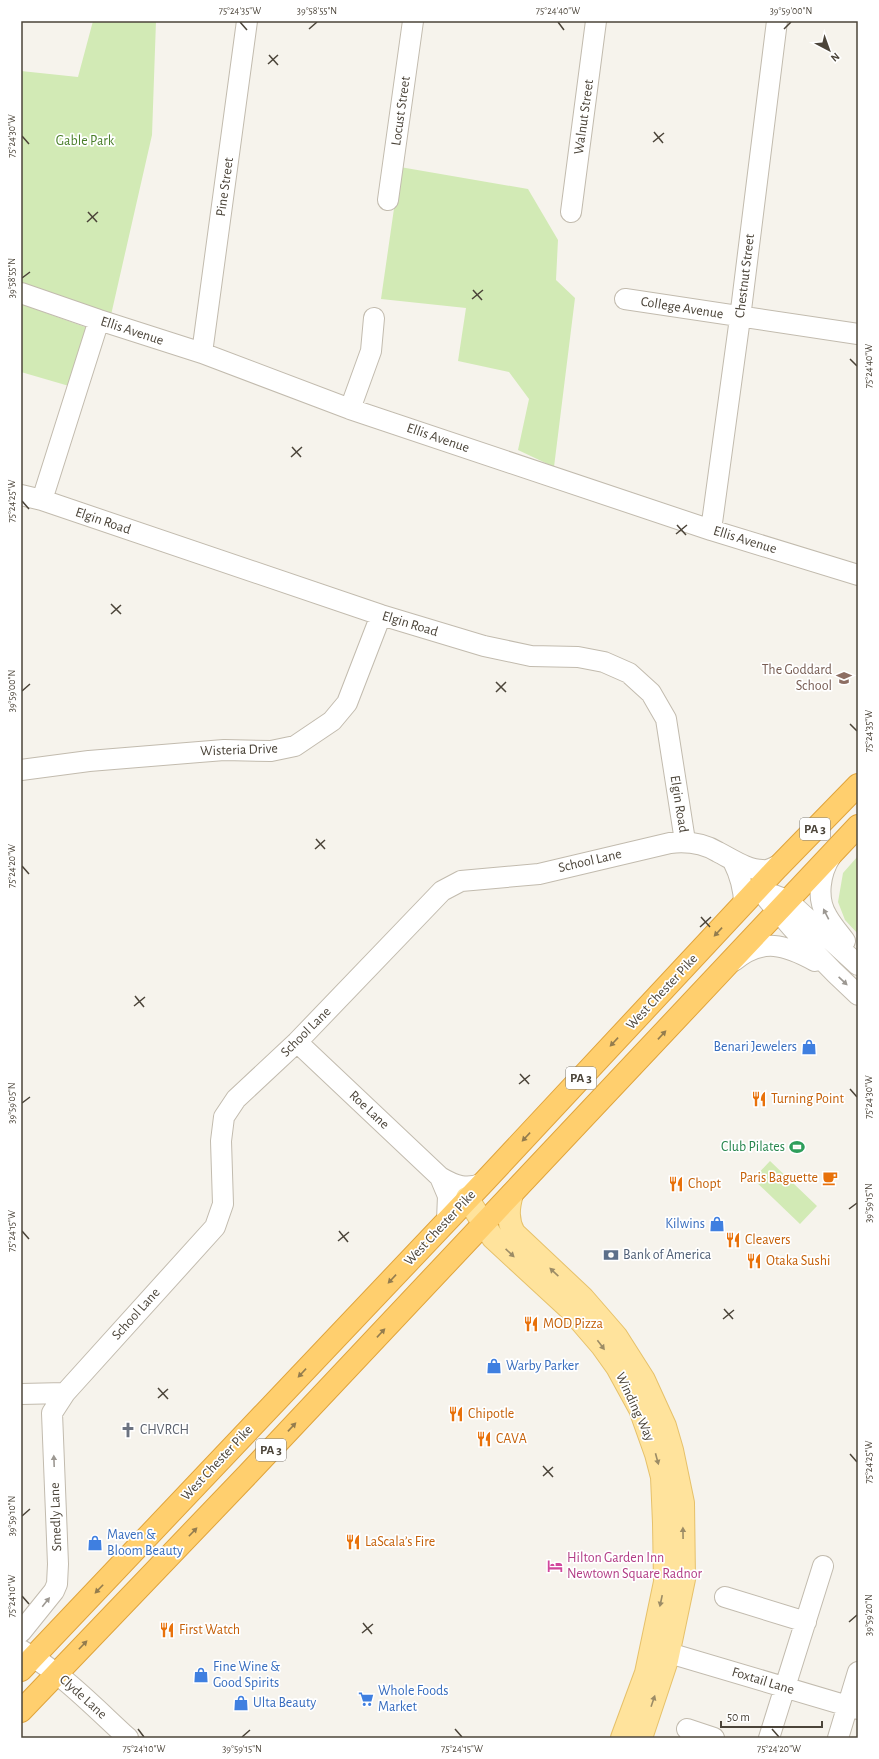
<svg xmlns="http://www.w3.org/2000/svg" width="879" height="1759" viewBox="0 0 879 1759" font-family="'Alegreya Sans',sans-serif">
	<rect width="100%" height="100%" fill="#f6f3ec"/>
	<!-- green -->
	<path fill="#d2eab5" d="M93,21H156L152,135L111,315L21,284V71L78,77Z
		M400,167L528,189L558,240L556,280L575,298L554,467L518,450L529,399L509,372L458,361L466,308L381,299Z
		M21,304L88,328L69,386L21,372Z
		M858,856V934L845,920L838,902L843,873Z
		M770,1161L817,1206L800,1224L753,1179Z"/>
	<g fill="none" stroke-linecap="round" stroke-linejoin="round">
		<!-- minor casing -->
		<g stroke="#c2bbae" stroke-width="22">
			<path id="minor" d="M388,200L413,21
				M571,212L596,21
				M21,293L99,320L202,353L350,409L711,530L858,575
				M625,299L858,334
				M202,353L247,21
				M350,409L371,351L374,318
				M21,495L42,500L381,615L484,646L531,656L578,657L604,662L629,673L651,693L666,719L685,841
				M42,500L99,320
				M711,530L740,318L777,21
				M21,770L89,761L224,750L271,751L295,746L332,721L347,703L381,615
				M831,856C820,873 816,898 827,916C832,925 839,933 845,941
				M733,861C740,875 744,888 744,904
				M759,889C790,927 822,962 858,995
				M774,895L787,900L858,965
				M734,961C762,937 786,945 815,961
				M297,1042L440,1177C455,1186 467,1190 483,1183
				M440,1177L448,1196L447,1220
				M21,1394L65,1393L215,1227L223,1204L221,1141L224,1117L236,1099L297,1042L442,891L461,881L539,874L670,843C687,841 703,843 718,852C732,859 747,870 763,870C768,871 776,866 781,864
				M725,1597L806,1622
				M21,1632L54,1591L57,1584L58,1564L52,1413L65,1393
				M21,1650C61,1672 94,1707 128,1738
				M669,1653L858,1709
				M687,1729L714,1738
				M769,1738L823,1566
				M838,1738L858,1672"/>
		</g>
		<!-- major casing -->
		<g stroke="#e6c16a" stroke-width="24">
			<path id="major" d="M512,1194C508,1208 507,1220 514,1233L583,1298L616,1336L644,1380L665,1426L672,1450L683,1503L684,1579L667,1660L641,1738
				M467,1198L493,1238L571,1310L602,1346L617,1367L640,1409L656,1454L662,1477L664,1523L665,1582L646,1673L622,1738"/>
		</g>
		<!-- highway casing -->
		<g stroke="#e0a43c" stroke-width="24">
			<path id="highway" d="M21,1670L483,1183L777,868L858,785
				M21,1711L248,1474L858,826"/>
		</g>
		<!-- minor -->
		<use href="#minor" stroke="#fff" stroke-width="20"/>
		<!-- major -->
		<use href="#major" stroke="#ffe39c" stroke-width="22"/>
		<!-- highway -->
		<use href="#highway" stroke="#ffcf6e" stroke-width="22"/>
	</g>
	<!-- one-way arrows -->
	<defs><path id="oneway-solid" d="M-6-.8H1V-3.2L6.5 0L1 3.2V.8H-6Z"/></defs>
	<g fill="#9c9892">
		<use href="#oneway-solid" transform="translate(826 914) rotate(-117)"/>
		<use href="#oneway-solid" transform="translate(843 981) rotate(43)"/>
		<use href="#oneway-solid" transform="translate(54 1461) rotate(-92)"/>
		<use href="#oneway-solid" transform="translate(46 1602) rotate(-51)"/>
	</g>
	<g fill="#937c4e">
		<use href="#oneway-solid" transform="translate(718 932) rotate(133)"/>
		<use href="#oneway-solid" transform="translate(662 1035) rotate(-47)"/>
		<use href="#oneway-solid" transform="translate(614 1042) rotate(133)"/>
		<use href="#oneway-solid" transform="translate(526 1137) rotate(133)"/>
		<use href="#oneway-solid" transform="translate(392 1279) rotate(133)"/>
		<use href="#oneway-solid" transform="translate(381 1333) rotate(-47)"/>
		<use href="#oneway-solid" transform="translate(302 1373) rotate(133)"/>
		<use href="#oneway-solid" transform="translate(292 1427) rotate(-47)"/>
		<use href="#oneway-solid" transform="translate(193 1532) rotate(-46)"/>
		<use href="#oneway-solid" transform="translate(99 1589) rotate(134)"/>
		<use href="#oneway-solid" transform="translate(83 1645) rotate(-46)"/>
	</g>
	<g fill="#9c8c66">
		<use href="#oneway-solid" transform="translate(510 1253) rotate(43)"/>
		<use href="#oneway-solid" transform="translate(554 1272) rotate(-137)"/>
		<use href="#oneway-solid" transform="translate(601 1345) rotate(53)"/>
		<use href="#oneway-solid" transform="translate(657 1459) rotate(75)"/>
		<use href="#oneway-solid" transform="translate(683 1533) rotate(-91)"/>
		<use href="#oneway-solid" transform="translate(661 1601) rotate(102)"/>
		<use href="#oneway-solid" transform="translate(653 1701) rotate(-71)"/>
	</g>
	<!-- ticks -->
	<path fill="none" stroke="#4b4439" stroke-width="1.5" d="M240,22L247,30M558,22L564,30M309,29L317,22M784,29L791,22M269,55L278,65M268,64L278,55M654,132L663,143M22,136L29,144M653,142L664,133M88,212L97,222M87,222L98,212M22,278L30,272M473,290L482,300M472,299L483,290M850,359L857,366M292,447L301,457M291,457L302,447M22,501L29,509M677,525L686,535M676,534L687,525M111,604L121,614M111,614L121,605M496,682L506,692M22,691L30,684M496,692L506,682M850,724L857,731M316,839L325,849M315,849L325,840M22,866L29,874M701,917L710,927M700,927L711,917M135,996L144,1007M134,1006L145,997M520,1074L529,1084M519,1084L530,1075M850,1089L857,1097M22,1103L30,1097M849,1209L857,1203M22,1231L29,1239M339,1231L348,1242M338,1241L349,1232M724,1309L733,1319M723,1319L734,1310M158,1388L168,1399M158,1398L168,1389M850,1454L857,1462M543,1466L553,1477M543,1476L553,1467M22,1516L30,1509M22,1596L29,1604M849,1622L857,1615M363,1623L372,1634M362,1633L373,1624M138,1729L144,1737M455,1729L462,1737M772,1729L779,1737M242,1737L250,1730"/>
	<!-- icons -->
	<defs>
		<g id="school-bare" transform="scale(1.2)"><path d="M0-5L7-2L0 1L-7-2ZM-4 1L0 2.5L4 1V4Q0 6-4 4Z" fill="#8d6e63" stroke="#fff" stroke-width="2.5" paint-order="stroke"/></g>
		<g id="shop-bare" transform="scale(1.2)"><path d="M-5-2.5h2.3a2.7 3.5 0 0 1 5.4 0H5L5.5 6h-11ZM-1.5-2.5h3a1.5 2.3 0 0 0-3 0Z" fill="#3f7fe0" stroke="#fff" stroke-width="2.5" paint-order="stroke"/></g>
		<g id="restaurant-bare" transform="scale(1.2)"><path d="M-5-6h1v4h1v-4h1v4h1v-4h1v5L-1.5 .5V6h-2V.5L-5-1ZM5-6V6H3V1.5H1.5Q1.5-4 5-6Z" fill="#e8710a" stroke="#fff" stroke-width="2.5" paint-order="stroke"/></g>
		<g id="stadium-bare" transform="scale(1.2)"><path d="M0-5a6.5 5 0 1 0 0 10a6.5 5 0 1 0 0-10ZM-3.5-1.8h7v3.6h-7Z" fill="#2e9e5b" stroke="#fff" stroke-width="2.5" paint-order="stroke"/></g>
		<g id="cafe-bare" transform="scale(1.2)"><path d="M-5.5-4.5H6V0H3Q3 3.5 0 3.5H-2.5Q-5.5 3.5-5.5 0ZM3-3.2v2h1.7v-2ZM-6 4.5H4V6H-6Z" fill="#e8710a" stroke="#fff" stroke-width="2.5" paint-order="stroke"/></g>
		<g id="bank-bare" transform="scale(1.2)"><path d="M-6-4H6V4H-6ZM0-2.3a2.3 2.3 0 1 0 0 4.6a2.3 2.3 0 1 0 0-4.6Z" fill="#5c6f8a" stroke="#fff" stroke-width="2.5" paint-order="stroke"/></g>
		<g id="church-bare" transform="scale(1.2)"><path d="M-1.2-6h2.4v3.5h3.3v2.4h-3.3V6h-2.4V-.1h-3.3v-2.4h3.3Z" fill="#6b7280" stroke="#fff" stroke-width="2.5" paint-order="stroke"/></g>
		<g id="hotel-bare" transform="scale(1.2)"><path d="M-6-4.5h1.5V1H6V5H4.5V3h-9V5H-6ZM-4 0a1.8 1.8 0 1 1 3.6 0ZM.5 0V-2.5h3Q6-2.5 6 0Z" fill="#d1479c" stroke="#fff" stroke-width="2.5" paint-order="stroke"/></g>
		<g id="supermarket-bare" transform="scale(1.2)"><path d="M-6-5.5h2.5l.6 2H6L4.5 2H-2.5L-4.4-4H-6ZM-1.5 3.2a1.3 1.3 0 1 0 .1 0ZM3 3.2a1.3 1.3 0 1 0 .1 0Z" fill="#3f7fe0" stroke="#fff" stroke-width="2.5" paint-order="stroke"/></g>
	</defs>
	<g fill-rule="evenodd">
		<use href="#school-bare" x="844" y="678"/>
		<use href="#shop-bare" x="809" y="1047"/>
		<use href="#restaurant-bare" x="759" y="1099"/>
		<use href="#stadium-bare" x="797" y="1147"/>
		<use href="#cafe-bare" x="830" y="1178"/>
		<use href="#restaurant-bare" x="676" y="1184"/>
		<use href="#shop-bare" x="717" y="1224"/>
		<use href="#restaurant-bare" x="733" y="1240"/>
		<use href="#bank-bare" x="611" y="1255"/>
		<use href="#restaurant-bare" x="754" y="1261"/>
		<use href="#restaurant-bare" x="531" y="1324"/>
		<use href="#shop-bare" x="494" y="1366"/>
		<use href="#restaurant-bare" x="456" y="1414"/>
		<use href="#church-bare" x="128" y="1430"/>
		<use href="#restaurant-bare" x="484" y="1439"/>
		<use href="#restaurant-bare" x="353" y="1542"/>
		<use href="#shop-bare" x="95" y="1543"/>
		<use href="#hotel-bare" x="555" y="1566"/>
		<use href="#restaurant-bare" x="167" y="1630"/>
		<use href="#shop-bare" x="201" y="1675"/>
		<use href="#supermarket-bare" x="366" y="1699"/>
		<use href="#shop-bare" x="241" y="1703"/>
	</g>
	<g text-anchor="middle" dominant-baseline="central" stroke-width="3.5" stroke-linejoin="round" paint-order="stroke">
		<!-- shield labels -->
		<g fill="#fff" stroke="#817c74" stroke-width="1">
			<rect x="800" y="818" width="30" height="22" rx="3"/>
			<rect x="566" y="1067" width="30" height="22" rx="3"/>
			<rect x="256" y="1439" width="30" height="22" rx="3"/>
		</g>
		<g font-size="13" font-weight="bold" fill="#4b4439">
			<text x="815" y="829">PA 3</text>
			<text x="581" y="1078">PA 3</text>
			<text x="271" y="1450">PA 3</text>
		</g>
		<!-- street labels -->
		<g font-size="14" fill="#4b4439" stroke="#fff">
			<text transform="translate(401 111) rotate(-82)">Locust Street</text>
			<text transform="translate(584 117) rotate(-82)">Walnut Street</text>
			<text transform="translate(225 187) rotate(-82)">Pine Street</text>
			<text transform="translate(745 276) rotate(-83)">Chestnut Street</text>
			<text transform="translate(682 308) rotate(9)">College Avenue</text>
			<text transform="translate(132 331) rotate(18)">Ellis Avenue</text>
			<text transform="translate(438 438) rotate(19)">Ellis Avenue</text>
			<text transform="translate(103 521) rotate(19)">Elgin Road</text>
			<text transform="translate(745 540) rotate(17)">Ellis Avenue</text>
			<text transform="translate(410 624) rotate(17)">Elgin Road</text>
			<text transform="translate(239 750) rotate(-2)">Wisteria Drive</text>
			<text transform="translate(679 804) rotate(81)">Elgin Road</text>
			<text transform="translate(590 861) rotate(-13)">School Lane</text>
			<text transform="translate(662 992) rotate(-47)">West Chester Pike</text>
			<text transform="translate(306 1032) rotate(-45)">School Lane</text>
			<text transform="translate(369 1110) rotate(43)">Roe Lane</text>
			<text transform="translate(440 1228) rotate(-47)">West Chester Pike</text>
			<text transform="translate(136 1314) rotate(-48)">School Lane</text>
			<text transform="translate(635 1407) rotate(65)">Winding Way</text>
			<text transform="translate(217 1463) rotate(-47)">West Chester Pike</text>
			<text transform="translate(56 1517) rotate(-92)">Smedly Lane</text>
			<text transform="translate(763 1681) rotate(17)">Foxtail Lane</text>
			<text transform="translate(83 1697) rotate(42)">Clyde Lane</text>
		</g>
		<!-- park labels -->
		<g font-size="14" fill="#4a7f2a" stroke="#fff">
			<text x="85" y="141">Gable Park</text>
		</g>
		<!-- education labels -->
		<g font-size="14" fill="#785e54" stroke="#fff" text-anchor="end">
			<text x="832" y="670">The Goddard<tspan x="832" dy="16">School</tspan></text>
		</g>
		<!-- shop labels -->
		<g font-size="14" fill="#366cbe" stroke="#fff" text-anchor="start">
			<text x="797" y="1047" text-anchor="end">Benari Jewelers</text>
			<text x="705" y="1224" text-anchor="end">Kilwins</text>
			<text x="506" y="1366">Warby Parker</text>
			<text x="107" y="1535">Maven &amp;<tspan x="107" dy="16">Bloom Beauty</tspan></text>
			<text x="213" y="1667">Fine Wine &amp;<tspan x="213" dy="16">Good Spirits</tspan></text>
			<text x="378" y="1691">Whole Foods<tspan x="378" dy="16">Market</tspan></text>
			<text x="253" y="1703">Ulta Beauty</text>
		</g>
		<!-- food labels -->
		<g font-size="14" fill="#c56008" stroke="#fff" text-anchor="start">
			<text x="771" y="1099">Turning Point</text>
			<text x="818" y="1178" text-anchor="end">Paris Baguette</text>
			<text x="688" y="1184">Chopt</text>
			<text x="745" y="1240">Cleavers</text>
			<text x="766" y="1261">Otaka Sushi</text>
			<text x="543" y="1324">MOD Pizza</text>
			<text x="468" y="1414">Chipotle</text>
			<text x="496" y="1439">CAVA</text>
			<text x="365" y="1542">LaScala’s Fire</text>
			<text x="179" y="1630">First Watch</text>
		</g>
		<!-- leisure labels -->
		<g font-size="14" fill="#27864d" stroke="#fff" text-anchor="end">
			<text x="785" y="1147">Club Pilates</text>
		</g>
		<!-- service labels -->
		<g font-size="14" fill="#4e5e75" stroke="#fff" text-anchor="start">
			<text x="623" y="1255">Bank of America</text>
		</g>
		<!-- worship labels -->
		<g font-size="14" fill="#5b616d" stroke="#fff" text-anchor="start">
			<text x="140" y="1430">CHVRCH</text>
		</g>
		<!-- hotel labels -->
		<g font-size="14" fill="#b23c85" stroke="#fff" text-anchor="start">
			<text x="567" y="1558">Hilton Garden Inn<tspan x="567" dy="16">Newtown Square Radnor</tspan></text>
		</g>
	</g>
	<!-- border -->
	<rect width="879" height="1759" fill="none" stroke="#ffffff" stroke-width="44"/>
	<!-- north arrow -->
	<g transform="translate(829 50) rotate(139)" stroke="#ffffff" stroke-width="3" paint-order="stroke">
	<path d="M0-3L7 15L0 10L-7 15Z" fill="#4b4439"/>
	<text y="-6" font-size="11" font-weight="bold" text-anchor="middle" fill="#4b4439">N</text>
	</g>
	<!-- scale -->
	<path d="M721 1721v6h101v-6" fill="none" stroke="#4b4439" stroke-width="2"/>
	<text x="727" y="1721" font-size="12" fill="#4b4439" stroke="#ffffff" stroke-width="3" paint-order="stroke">50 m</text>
	<rect x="22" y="22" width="835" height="1715" fill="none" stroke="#4b4439" stroke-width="1.5"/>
	<g font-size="10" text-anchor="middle" fill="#4b4439">
		<text x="240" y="14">75°24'35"W</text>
		<text x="317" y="14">39°58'55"N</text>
		<text x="558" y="14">75°24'40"W</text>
		<text x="791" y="14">39°59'00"N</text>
		<text transform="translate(11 136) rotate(-90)" y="4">75°24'30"W</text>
		<text transform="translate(11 278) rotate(-90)" y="4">39°58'55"N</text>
		<text transform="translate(868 366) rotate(-90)" y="4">75°24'40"W</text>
		<text transform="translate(11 501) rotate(-90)" y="4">75°24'25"W</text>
		<text transform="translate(11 691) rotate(-90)" y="4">39°59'00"N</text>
		<text transform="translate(868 731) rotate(-90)" y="4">75°24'35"W</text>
		<text transform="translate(11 866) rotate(-90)" y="4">75°24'20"W</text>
		<text transform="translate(868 1097) rotate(-90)" y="4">75°24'30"W</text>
		<text transform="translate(11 1103) rotate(-90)" y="4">39°59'05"N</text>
		<text transform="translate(868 1203) rotate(-90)" y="4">39°59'15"N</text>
		<text transform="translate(11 1231) rotate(-90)" y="4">75°24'15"W</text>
		<text transform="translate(868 1462) rotate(-90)" y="4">75°24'25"W</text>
		<text transform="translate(11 1516) rotate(-90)" y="4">39°59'10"N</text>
		<text transform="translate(11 1596) rotate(-90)" y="4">75°24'10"W</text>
		<text transform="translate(868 1615) rotate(-90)" y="4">39°59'20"N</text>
		<text x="144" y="1752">75°24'10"W</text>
		<text x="242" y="1752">39°59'15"N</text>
		<text x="462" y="1752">75°24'15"W</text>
		<text x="779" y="1752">75°24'20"W</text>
	</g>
</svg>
